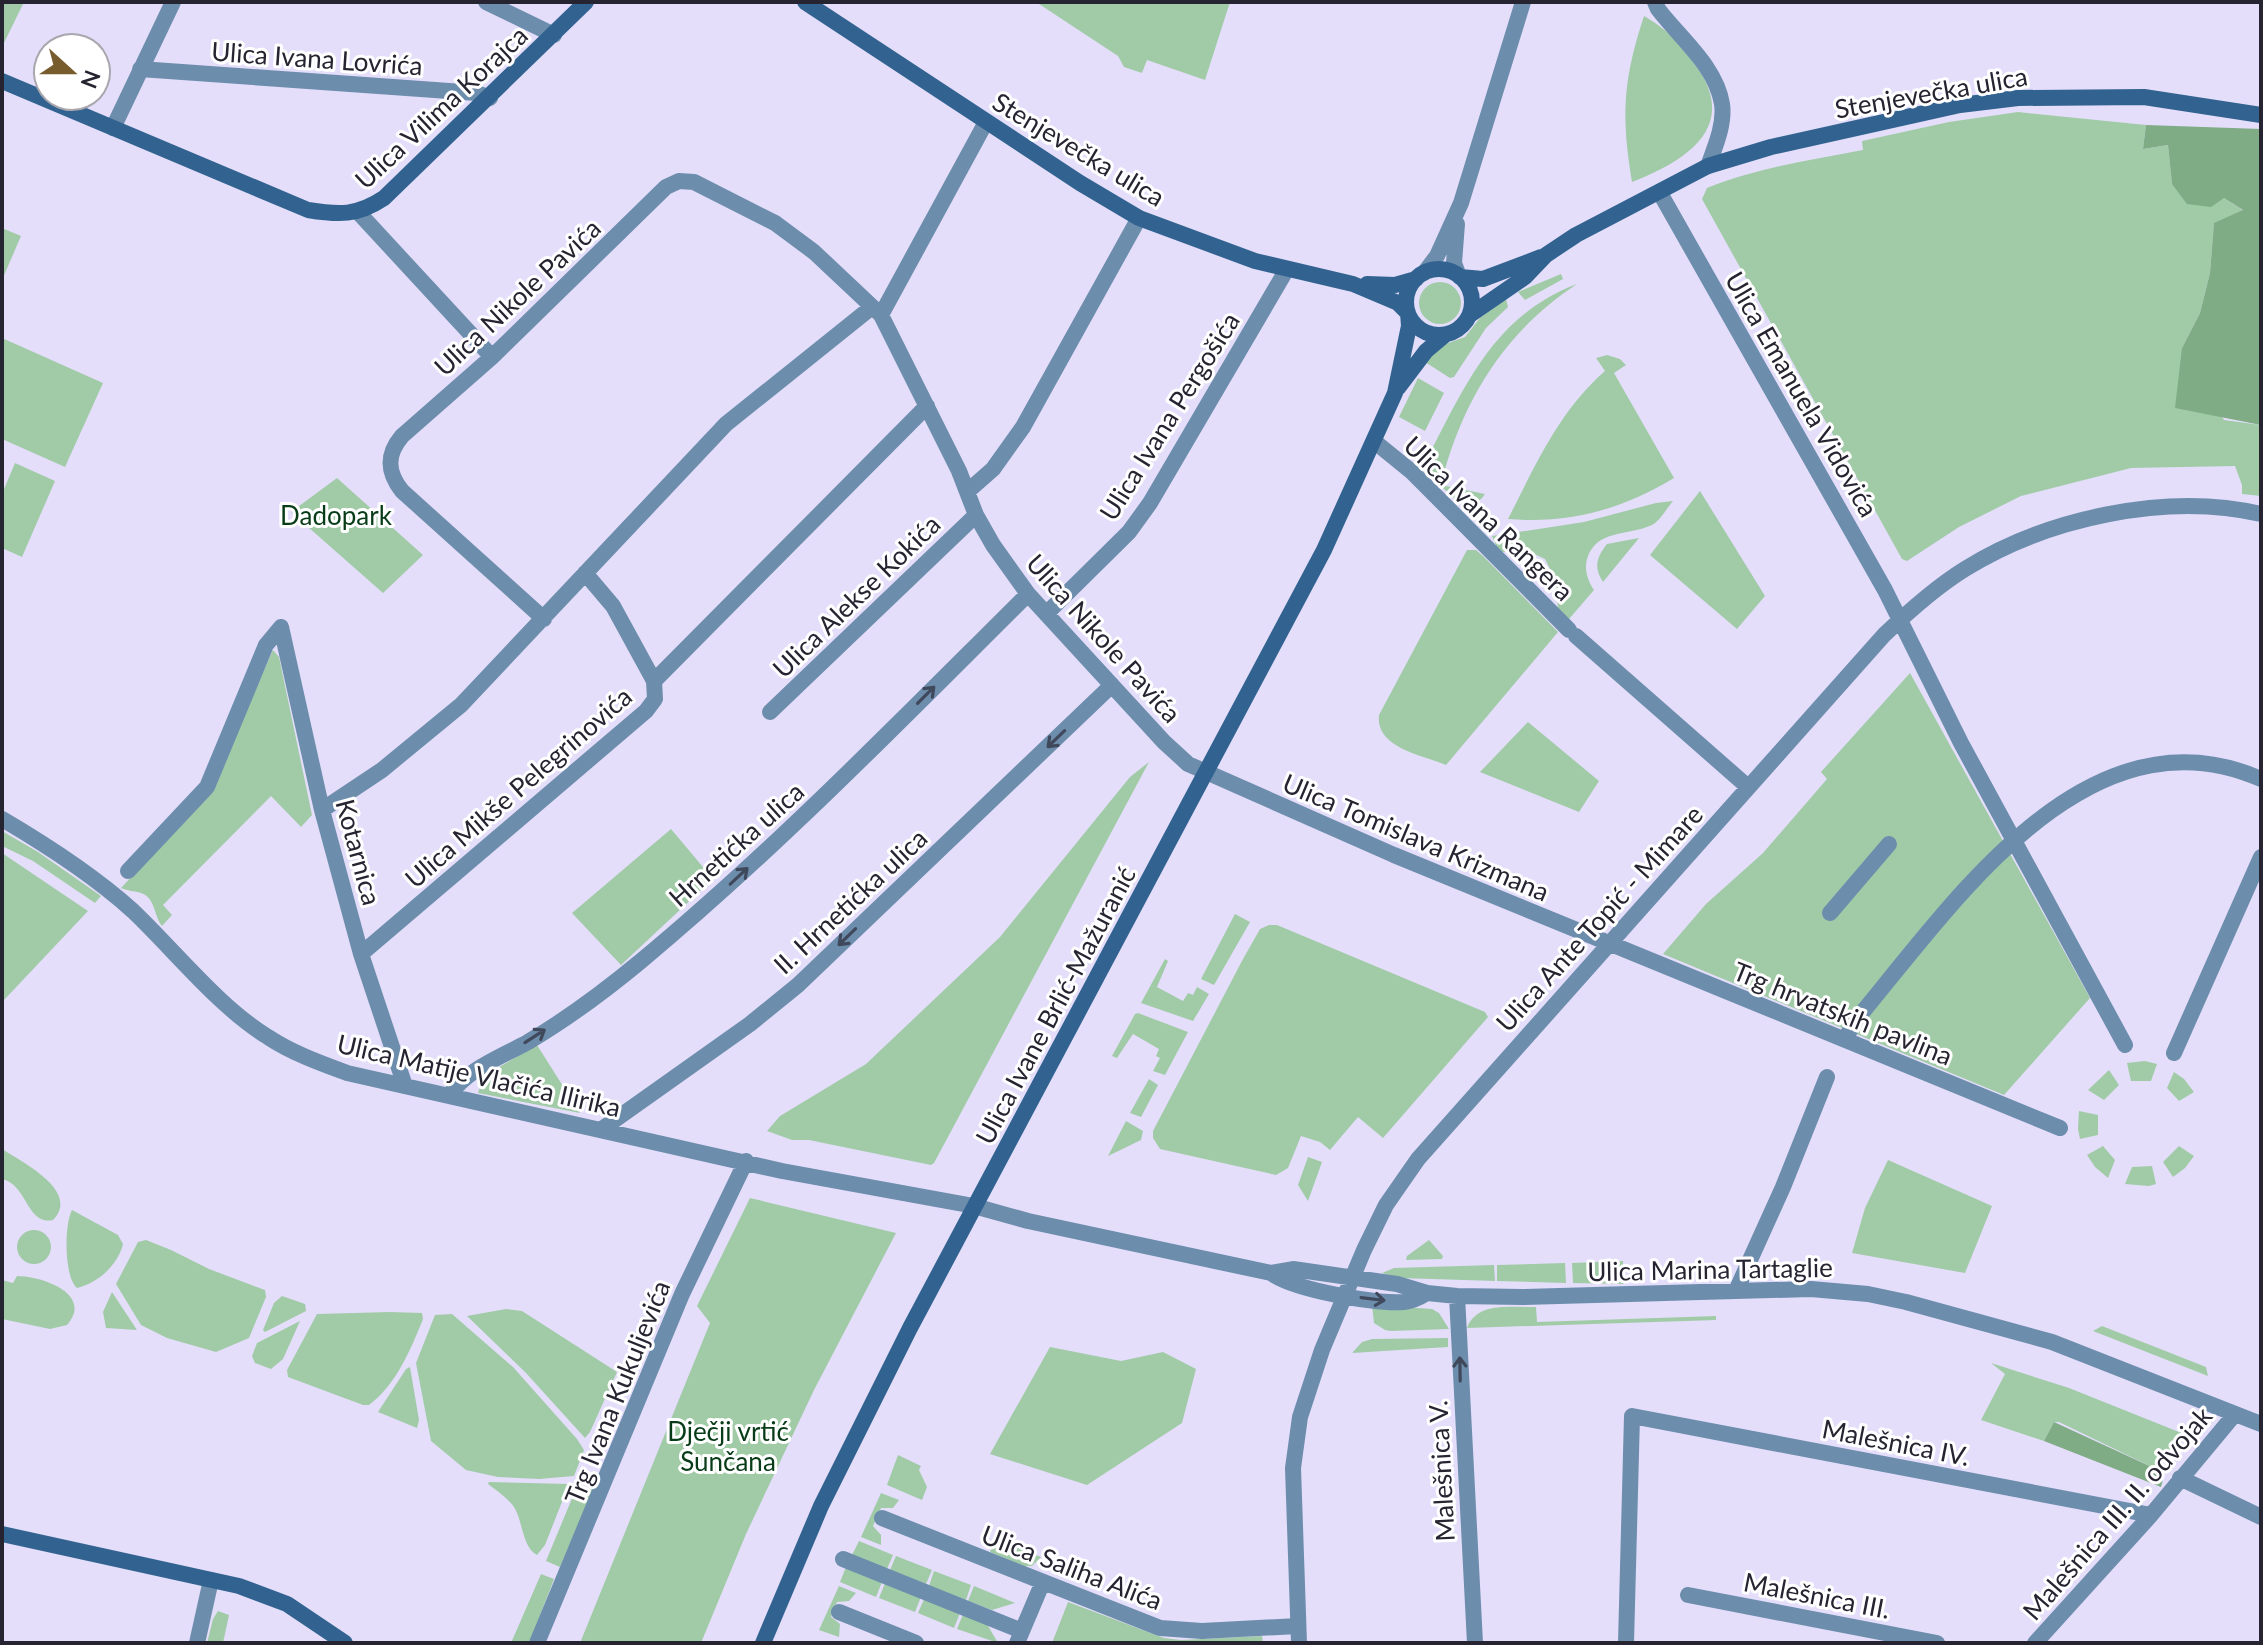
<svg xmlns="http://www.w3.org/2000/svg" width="2263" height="1645" viewBox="0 0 2263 1645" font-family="Lato,sans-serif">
	<rect width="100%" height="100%" fill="#e4defb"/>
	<!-- green -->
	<path fill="#a1cba7" d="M2,2H24L2,47Z
		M1036,2H1230L1205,80L1147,60L1142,73L1124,67L1118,56Z
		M1644,16C1669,31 1675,39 1693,62C1742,125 1688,160 1632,182C1621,116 1623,80 1644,16Z
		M2018,112L2146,125L2143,149L2168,145L2172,184L2224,198L2244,211L2214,224L2210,273L2200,313L2182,348L2224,420L2261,425V496L2242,494V485L2235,466L2131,468L2021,496L1959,527L1907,561L1902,559L1702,199L1707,188C1757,168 1810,160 1863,150L1862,141L1949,122Z
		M2,228L21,236L2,280Z
		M1561,274L1563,279L1525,300L1518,292Z
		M1419 303a21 21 0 1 1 42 0a21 21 0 1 1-42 0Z
		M1577,284C1505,331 1461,402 1441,485L1485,494C1479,503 1471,507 1460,504L1422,468C1463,392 1490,317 1577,284Z
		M1506,299L1508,307L1486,328L1454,377L1450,378L1425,362L1437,347L1465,337L1480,318Z
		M2,338L103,383L65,467L2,439Z
		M1607,355L1620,359L1626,365L1614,373L1674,478C1621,510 1569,524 1508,519C1535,466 1559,411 1605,371L1596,358Z
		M1418,378L1444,393L1425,431L1399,417Z
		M15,463L55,481L22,557L2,548V494Z
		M337,478L423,555L383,593L291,512Z
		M1700,491L1765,596L1737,629L1650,555Z
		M1673,501C1667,508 1660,521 1652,525C1628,536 1596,529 1587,559C1584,570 1588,581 1594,590L1569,619L1558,610L1556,581L1545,559L1528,551L1503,552L1497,548L1492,536L1584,522L1656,503Z
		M1639,538L1603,582C1593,567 1597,557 1607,544Z
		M1467,550H1476L1483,556L1558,632L1446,765C1422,755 1375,748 1379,715Z
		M273,650L279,657L312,815L301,827L271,796L163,905L172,915L162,926C154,916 155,897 141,893C134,891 128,891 121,888L210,792Z
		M1910,673L2090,998L2004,1095L1663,954L1706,904L1763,853L1827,779L1821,772Z
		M1528,722L1599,781L1579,812L1480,772Z
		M1149,762L934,1163L931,1165L809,1140H792L767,1131L780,1116L866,1064L1000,937L1130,777Z
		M671,829L713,879L621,965L572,913Z
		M2,831L38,852L101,896L95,903L33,861L2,846Z
		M2,853L88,911L4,1000L2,999Z
		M1235,914L1250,922L1214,985L1201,979Z
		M1269,925H1277L1485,1012L1488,1017L1383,1138L1358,1117L1330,1150L1320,1142L1301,1136L1288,1168L1276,1175L1160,1149L1153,1138V1131L1243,959L1260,929Z
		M1165,959L1168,961L1157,987L1183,1001L1188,993L1193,995L1197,987L1209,994L1193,1021L1141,1003Z
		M1138,1013L1188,1032L1165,1075L1153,1071L1160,1058L1156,1056L1159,1049L1133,1034L1117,1058L1112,1056L1135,1014Z
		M537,1045L580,1113L478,1093L482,1080L487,1074Z
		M2145,1061L2157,1064L2151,1081H2131L2127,1063Z
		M2109,1070L2119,1085L2104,1100L2088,1090Z
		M2174,1072L2184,1079L2194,1092L2179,1101L2167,1088Z
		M1149,1079L1158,1085L1141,1117L1130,1113Z
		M2079,1111L2098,1115V1135L2080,1139L2078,1129Z
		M1126,1121L1143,1131L1141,1140L1108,1156Z
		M2103,1146L2115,1160L2108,1178L2095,1167L2087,1155Z
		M2179,1146L2194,1156L2185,1168L2173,1177L2163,1162Z
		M2,1149C22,1162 81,1191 53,1220C27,1226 27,1184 2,1179Z
		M1308,1157L1322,1162L1308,1201L1298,1185Z
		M1888,1160L1992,1206L1965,1273L1852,1253L1865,1208Z
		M2152,1166L2156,1184L2149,1186L2125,1184L2132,1167Z
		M750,1198L896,1233L814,1390L746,1534L701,1643H580L710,1323L697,1306Z
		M72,1210L118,1235L123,1244C118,1265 98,1283 77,1288C64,1277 64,1225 72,1210Z
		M17 1247a17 17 0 1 1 34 0a17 17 0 1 1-34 0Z
		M146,1240L171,1250L209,1269L265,1290L266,1297L249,1338L216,1352L167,1338L141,1325L116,1284L138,1242Z
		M1429,1240L1443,1256L1442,1259L1406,1260L1407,1256Z
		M1623,1261L1624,1284L1573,1283L1572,1263Z
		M1565,1263L1566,1283L1497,1281V1265Z
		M1494,1265L1495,1281L1400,1278L1382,1273L1394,1268Z
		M17,1276C42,1276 94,1294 67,1325L50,1329L2,1319V1280L13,1283Z
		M112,1292L135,1327L137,1330L106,1328L103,1312Z
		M282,1296L305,1304L306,1311L265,1332L263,1330L274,1303Z
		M1372,1305L1432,1309L1439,1313L1449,1329L1391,1331L1385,1330L1374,1323Z
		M1536,1307L1537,1322L1716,1316V1320L1467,1328C1477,1301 1511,1308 1536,1307Z
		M506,1309L522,1311L617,1372L590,1432L585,1438L526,1373L467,1316Z
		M390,1312L422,1313L423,1319C411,1349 396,1385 369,1405H363L288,1377L287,1370L317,1314Z
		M452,1314L513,1367L577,1439L584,1450L574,1476L539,1479L498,1477L466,1470L431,1441L416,1363L435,1315Z
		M300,1321L283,1359L271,1369L255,1363L252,1356L257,1343Z
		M2102,1326L2206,1367L2208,1376L2093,1331Z
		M1448,1338V1347L1352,1353L1362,1342L1372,1339Z
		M1050,1347L1121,1361L1163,1352L1196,1369L1182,1423L1087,1485L990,1454Z
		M1991,1363L2069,1388L2184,1434L2156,1469L2059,1422H2054L2044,1441L1981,1420L2005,1374Z
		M410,1367L419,1420L417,1428L378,1412L406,1369Z
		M898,1455L921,1466L919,1470L927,1487L922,1500L887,1485Z
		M489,1482L569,1484L545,1545L537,1555C522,1547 523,1521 514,1507C508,1498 497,1491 488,1484Z
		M578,1484L593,1490L560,1567L546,1561Z
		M881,1493L899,1500L893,1508H881L873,1526L881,1535V1545L861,1537Z
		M995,1539L1041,1557L1032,1566H1024L990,1552Z
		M859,1541L893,1555L887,1569L852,1555Z
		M896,1556L932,1570L926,1584L890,1570Z
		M846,1567L882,1582L876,1597L840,1582Z
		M934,1571L971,1585L966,1600L929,1586Z
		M541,1574L554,1579L531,1639L527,1643H511Z
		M885,1583L921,1597L915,1612L879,1598Z
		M839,1586L856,1593L849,1601L837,1602L831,1617L840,1624L839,1637L819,1630Z
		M974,1586L1015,1603L992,1610L968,1601Z
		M924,1599L960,1613L954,1628L918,1613Z
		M1068,1602L1164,1638L1181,1640L1262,1636L1263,1643H1052Z
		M218,1611L229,1615L223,1643H207L213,1619Z
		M963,1614L987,1624L998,1643L957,1629Z"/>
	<!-- forest -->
	<path fill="#7fab85" d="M2146,125L2261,129V425L2175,408L2182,348L2200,313L2210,273L2214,223L2243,210L2224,198L2211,207L2187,204L2172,184L2168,145L2143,149Z
		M2054,1422L2156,1469L2164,1476L2161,1487L2044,1441Z"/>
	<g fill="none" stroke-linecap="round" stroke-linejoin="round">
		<!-- street -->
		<path stroke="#6d8dad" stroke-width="16" d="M486,2L554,35
			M1655,2L1658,9C1680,38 1716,66 1722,104C1725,124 1715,147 1708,166
			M140,69L477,93L490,98
			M113,128L173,2
			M1660,193L1885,590L1961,743L2125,1045
			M358,212L492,357
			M1457,224L1454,263L1459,276
			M1424,273L1437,256L1461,203L1523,2
			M881,315L986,122
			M1375,442L1412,472L1569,630
			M968,491L993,469L1023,427L1139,218
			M585,573L613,606L654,681
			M1046,614L1129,532L1150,503L1287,269
			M544,619L402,491C387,472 386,455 402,436L492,357L666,187L679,181L694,182L775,223L814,252L881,315L959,471L976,515L993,545L1028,594L1164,742L1188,764L1394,855L2060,1128
			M281,627L322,810L361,954L405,1086
			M1576,636L1748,787
			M770,712L976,515
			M322,810L382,770L461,705L726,424L872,307
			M2,819C48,846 93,875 133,911C175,951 219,1007 268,1037C292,1053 320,1063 347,1073L782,1171L974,1206L1028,1221L1271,1273C1294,1290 1375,1304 1404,1302C1413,1301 1419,1298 1427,1293
			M128,871L207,787L266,645L281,627
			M1830,913L1889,844
			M361,954L646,711L655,699L654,681L927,406
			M1845,1039L1856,1020C1951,907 2086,702 2261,779
			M2174,1053L2261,857
			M449,1096C467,1069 501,1057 528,1042C567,1019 606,990 641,961C778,847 902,719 1028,594
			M602,1129L750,1024L798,985L1112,685
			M1271,1273L1293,1269L1397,1284L1427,1293L1457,1296L1523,1297L1811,1289L1868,1294L1906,1302L2052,1342L2261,1424
			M1736,1291L1783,1187L1827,1077
			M1457,1296L1475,1643
			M2180,1478L2261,1517
			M882,1518L1160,1628L1202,1631L1298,1626
			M843,1559L1022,1631
			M1688,1595L1937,1643
			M839,1612L916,1643
			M197,1643L211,1580
			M537,1643L682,1294L746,1161
			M1017,1643L1042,1584
			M1299,1643L1293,1468L1300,1417L1322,1350L1364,1250L1386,1205L1418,1159L1884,635C1908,612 1936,587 1965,569C2047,518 2167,492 2261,514
			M1626,1643L1632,1416L2151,1515
			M2035,1643L2151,1515L2235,1414"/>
		<!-- secondary -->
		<path stroke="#326390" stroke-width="16" d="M805,2L1080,183L1139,218L1255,261L1353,284L1398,303L1408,313
			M2,81L308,210C339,215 357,216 384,198L586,2
			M1406 302a33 33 0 1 1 66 0a33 33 0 1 1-66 0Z
			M1460,277L1483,279L1541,257
			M1367,284L1395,285L1416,279
			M1470,315L1525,277L1546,255L1576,235L1708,166L1771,147L1960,105L2018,98L2144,97L2261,115
			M1398,388L1426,351L1445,335
			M2,1534L239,1586L287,1604L345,1643
			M763,1643L821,1506L910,1328L1324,550L1395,393L1409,326L1408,313"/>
	</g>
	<!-- one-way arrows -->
	<defs><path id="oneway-shaft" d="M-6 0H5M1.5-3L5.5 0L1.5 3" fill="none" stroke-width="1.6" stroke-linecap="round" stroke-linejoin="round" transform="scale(2)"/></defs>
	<g stroke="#40495c">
		<use href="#oneway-shaft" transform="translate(926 695) rotate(-45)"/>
		<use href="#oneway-shaft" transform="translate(1056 739) rotate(136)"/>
		<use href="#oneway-shaft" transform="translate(739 876) rotate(-43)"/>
		<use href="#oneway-shaft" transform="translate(847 937) rotate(136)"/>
		<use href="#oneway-shaft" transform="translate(535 1036) rotate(-33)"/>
		<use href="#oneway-shaft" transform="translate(1373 1299) rotate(7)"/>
		<use href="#oneway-shaft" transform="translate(1460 1369) rotate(-91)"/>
	</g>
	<g text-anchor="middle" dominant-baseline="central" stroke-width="6" stroke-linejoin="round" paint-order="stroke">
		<!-- street labels -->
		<g font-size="26" fill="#272431" stroke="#fff">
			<text transform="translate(317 58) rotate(4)">Ulica Ivana Lovrića</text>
			<text transform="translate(1931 92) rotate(-10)">Stenjevečka ulica</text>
			<text transform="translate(441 107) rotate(-43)">Ulica Vilima Korajca</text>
			<text transform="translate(1079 149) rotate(31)">Stenjevečka ulica</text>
			<text transform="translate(517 297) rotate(-43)">Ulica Nikole Pavića</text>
			<text transform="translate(1802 394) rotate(60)">Ulica Emanuela Vidovića</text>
			<text transform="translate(1169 416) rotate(-58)">Ulica Ivana Pergošića</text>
			<text transform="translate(1489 518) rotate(44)">Ulica Ivana Rangera</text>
			<text transform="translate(856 596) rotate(-44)">Ulica Alekse Kokića</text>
			<text transform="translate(1104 638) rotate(48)">Ulica Nikole Pavića</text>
			<text transform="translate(518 787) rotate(-41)">Ulica Mikše Pelegrinovića</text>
			<text transform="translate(1416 837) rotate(23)">Ulica Tomislava Krizmana</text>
			<text transform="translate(736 844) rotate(-42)">Hrnetićka ulica</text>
			<text transform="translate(359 852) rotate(75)">Kotarnica</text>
			<text transform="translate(850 901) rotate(-43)">II. Hrnetićka ulica</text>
			<text transform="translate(1599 918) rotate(-48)">Ulica Ante Topić - Mimare</text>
			<text transform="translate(1055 1005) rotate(-62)">Ulica Ivane Brlić-Mažuranić</text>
			<text transform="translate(1843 1013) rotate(22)">Trg hrvatskih pavlina</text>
			<text transform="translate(479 1075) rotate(13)">Ulica Matije Vlačića Ilirika</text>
			<text transform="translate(1710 1269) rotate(-1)">Ulica Marina Tartaglie</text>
			<text transform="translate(617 1392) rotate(-68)">Trg Ivana Kukuljevića</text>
			<text transform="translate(1896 1442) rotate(11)">Malešnica IV.</text>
			<text transform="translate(1441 1471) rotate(-93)">Malešnica V.</text>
			<text transform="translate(2117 1513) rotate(-49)">Malešnica III. II. odvojak</text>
			<text transform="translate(1072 1567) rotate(21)">Ulica Saliha Alića</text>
			<text transform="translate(1817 1595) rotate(11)">Malešnica III.</text>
		</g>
		<!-- park labels -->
		<g font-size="26" fill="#083c18" stroke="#fff">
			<text x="336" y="515">Dadopark</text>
			<text x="728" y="1431">Dječji vrtić<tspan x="728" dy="30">Sunčana</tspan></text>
		</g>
	</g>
	<!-- border -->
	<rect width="2263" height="1645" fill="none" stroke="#272431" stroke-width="8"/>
	<!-- north arrow -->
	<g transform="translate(72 72) rotate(111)"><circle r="38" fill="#ffffff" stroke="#a9a7ad" stroke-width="2"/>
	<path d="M0-6L14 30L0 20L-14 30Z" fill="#775c2e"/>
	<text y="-12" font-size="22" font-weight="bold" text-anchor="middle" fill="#272431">N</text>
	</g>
</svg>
